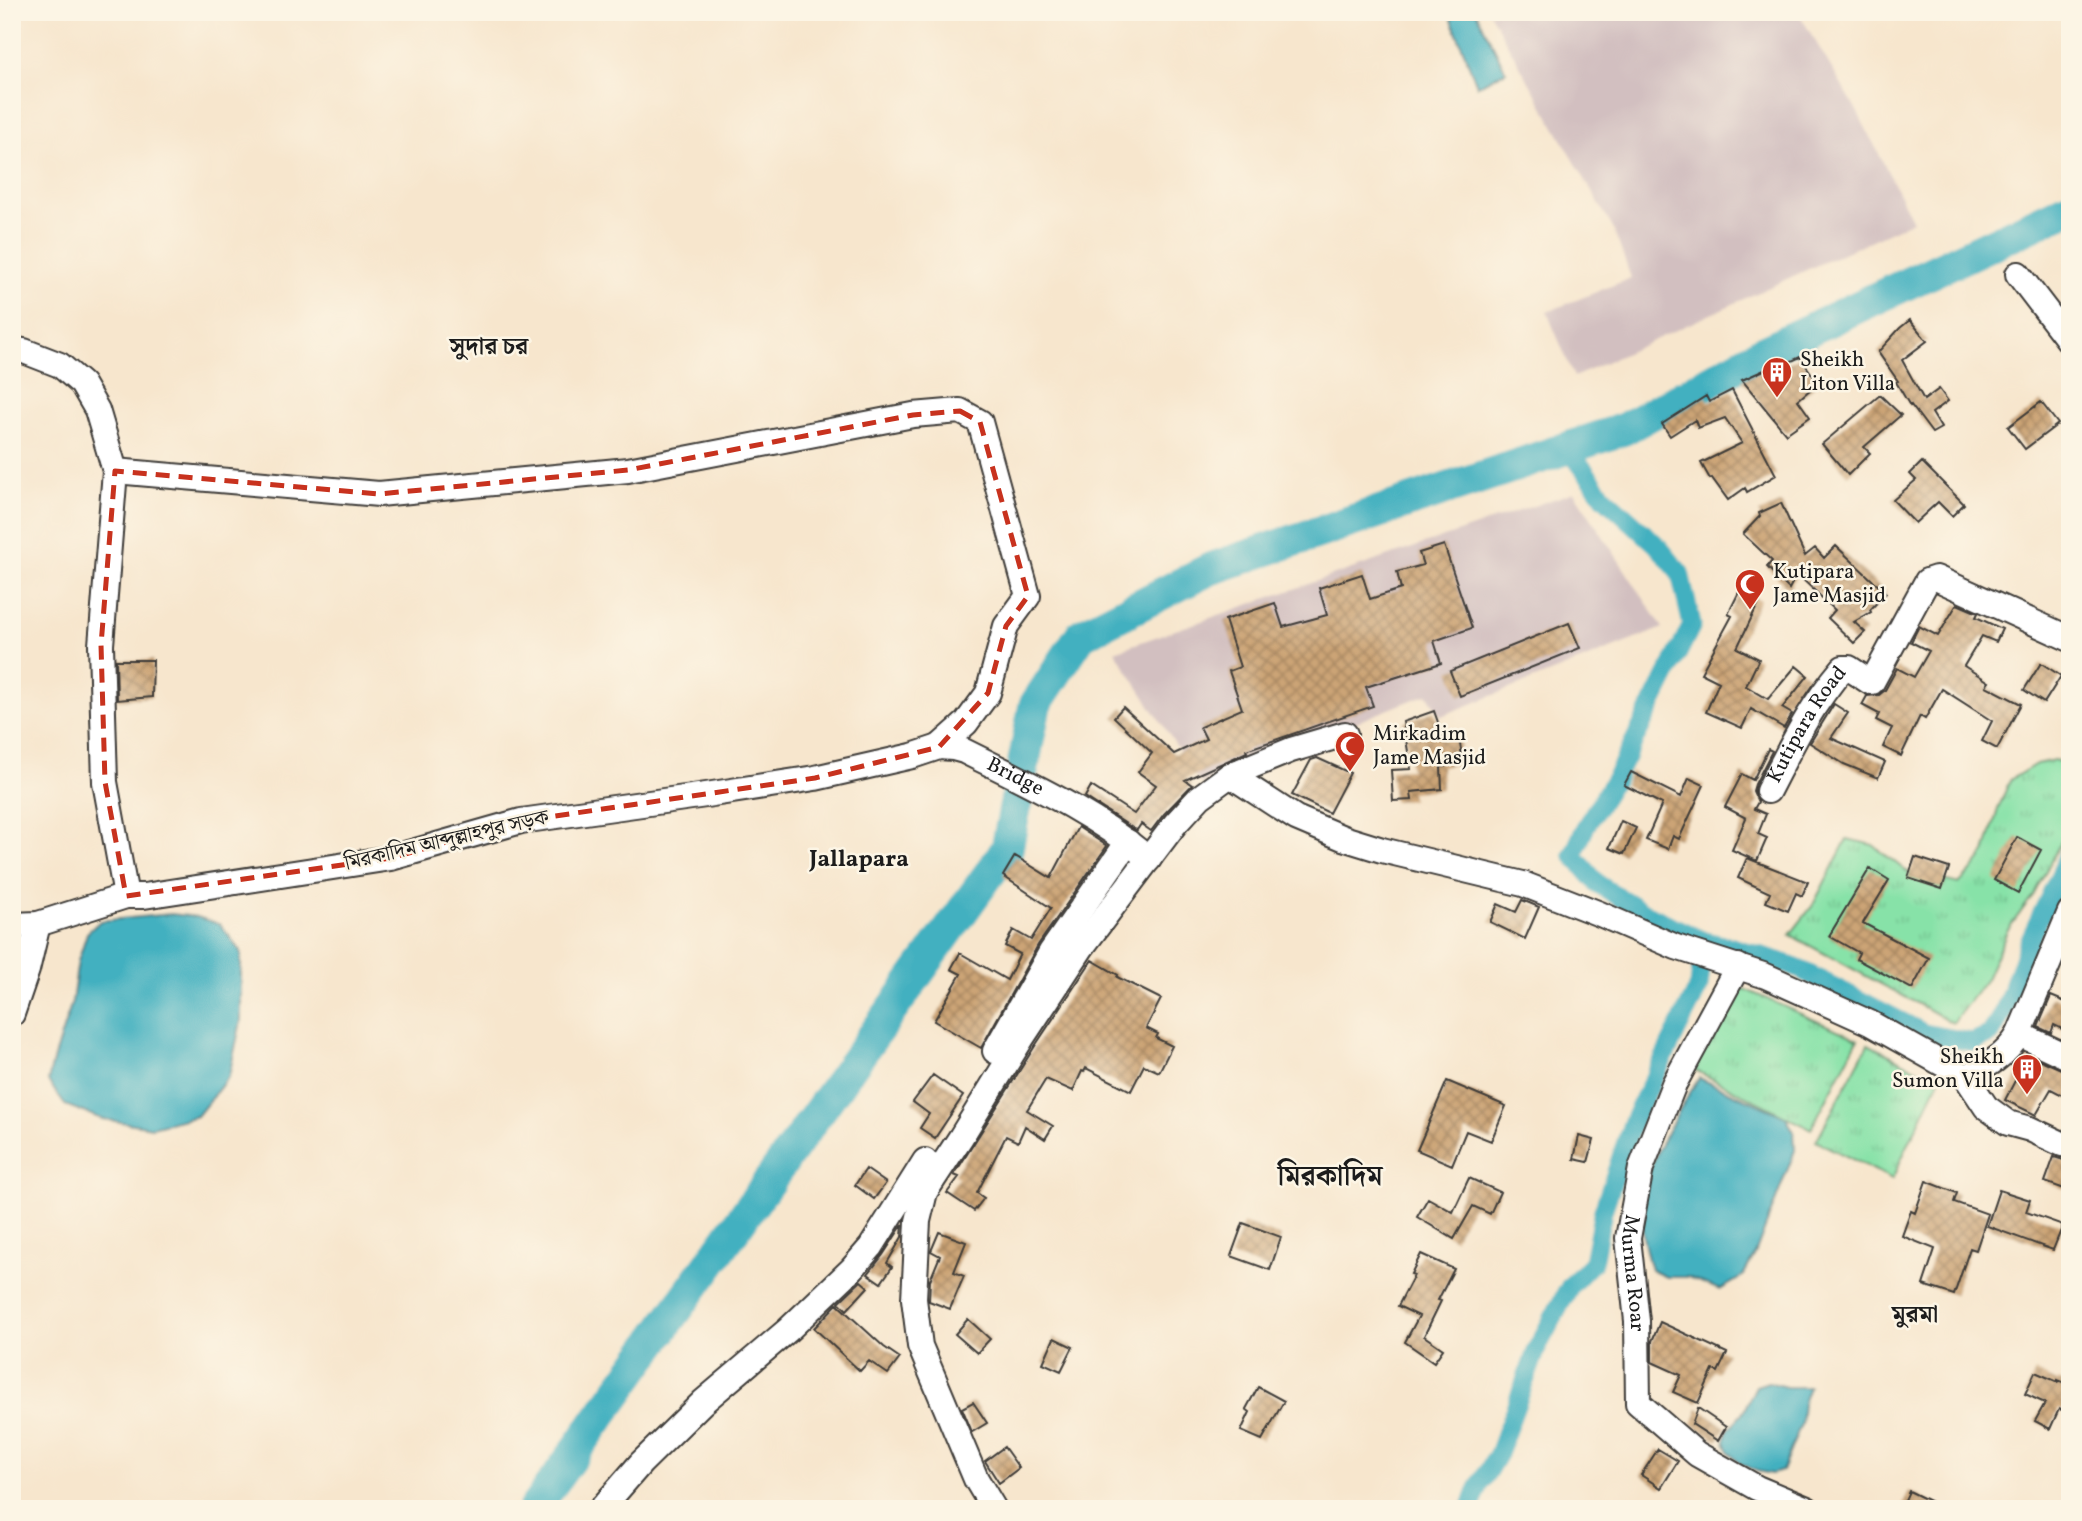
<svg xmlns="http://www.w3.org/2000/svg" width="2082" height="1521" viewBox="0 0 2082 1521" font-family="Vollkorn,'Noto Serif Bengali',serif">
	<defs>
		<pattern id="grass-tufts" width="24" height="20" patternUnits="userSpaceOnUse" patternTransform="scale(1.75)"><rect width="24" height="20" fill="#87e2a8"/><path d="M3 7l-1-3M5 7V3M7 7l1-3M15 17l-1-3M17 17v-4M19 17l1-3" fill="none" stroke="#74c190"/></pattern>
		<pattern id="building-cross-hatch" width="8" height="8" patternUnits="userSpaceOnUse" patternTransform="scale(1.75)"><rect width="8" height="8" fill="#cca476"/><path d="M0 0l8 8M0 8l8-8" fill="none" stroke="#a58560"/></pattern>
	</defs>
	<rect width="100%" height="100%" fill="#fcf5e5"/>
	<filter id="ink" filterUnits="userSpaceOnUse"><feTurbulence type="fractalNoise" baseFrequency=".0143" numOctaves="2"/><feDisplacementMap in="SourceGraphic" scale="14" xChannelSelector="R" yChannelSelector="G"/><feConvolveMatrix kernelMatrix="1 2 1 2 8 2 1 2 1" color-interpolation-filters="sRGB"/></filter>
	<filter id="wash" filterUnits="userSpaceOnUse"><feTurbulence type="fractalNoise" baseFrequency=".00686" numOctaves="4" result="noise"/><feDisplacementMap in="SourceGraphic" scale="28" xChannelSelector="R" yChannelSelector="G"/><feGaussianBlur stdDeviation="1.57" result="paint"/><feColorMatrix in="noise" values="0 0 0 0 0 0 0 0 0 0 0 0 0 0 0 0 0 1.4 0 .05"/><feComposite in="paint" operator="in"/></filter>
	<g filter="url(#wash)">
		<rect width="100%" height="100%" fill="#f7e6cd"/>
		<!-- industrial -->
		<path fill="#d2bfc0" d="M1489,12H1798L1857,111L1913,221L1574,377L1547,312L1631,278L1614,230Z
			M1574,492L1663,628L1441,716L1427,694L1201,784L1115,651Z"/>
		<!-- grass -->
		<path fill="url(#grass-tufts)" stroke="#527f62" stroke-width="2" d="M2054,760L2070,765V821L2066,832L2034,894L2007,931L1986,979L1953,1023L1790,935L1813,905L1847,839L1873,845L1906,871L1959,884L1971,871L1985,853L1998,809L2010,780L2036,764Z
			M1735,985L1858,1039L1811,1129L1693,1069Z
			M1868,1044L1939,1080L1892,1179L1816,1141Z"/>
		<!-- water -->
		<path fill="#43b0c0" stroke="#30666e" stroke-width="2" d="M1449,12H1476L1506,71L1477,86Z
			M171,914L197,917L220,924L241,952V1021L229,1076L197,1116L152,1127L102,1119L65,1105L48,1081L54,1057L72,1002L78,961L87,933L100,921Z
			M1699,1078L1786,1117L1794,1132L1795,1150L1755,1254L1744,1274L1737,1280L1720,1290L1688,1277H1666L1651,1270C1645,1249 1640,1228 1642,1206C1645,1162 1677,1115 1699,1078Z
			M1768,1382L1786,1387H1809L1803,1403L1801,1424L1782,1471L1771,1474L1757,1471L1739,1463L1729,1452L1725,1441L1727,1431L1742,1414L1756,1386Z"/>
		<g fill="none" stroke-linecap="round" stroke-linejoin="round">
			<!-- canal -->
			<path stroke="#43b0c0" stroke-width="19" d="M1704,941L1729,946L1779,961L1803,971L1924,1033L1972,1042L1991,1034L2005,1008L2031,937L2063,868L2070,849
				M1470,1509L1479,1486L1498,1454L1538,1346L1570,1286L1593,1262L1603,1211L1633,1121L1699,986L1704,941L1647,914L1598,884L1573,855L1586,826L1617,775L1692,625L1680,573L1658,546L1604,497L1568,448"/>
			<!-- river -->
			<path stroke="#43b0c0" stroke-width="33" d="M534,1509L1007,849L1035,705L1081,635L1210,569L1624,429L1764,351L2070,207"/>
		</g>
		<g id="blocks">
			<!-- building -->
			<path fill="url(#building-cross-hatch)" d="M1910,320L1927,341L1902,360L1924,400L1939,389L1948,401L1932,413L1941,428L1932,433L1911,405L1910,406L1896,382L1898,381L1878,352L1900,328Z
				M1800,357L1818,383L1798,400L1810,417L1786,434L1742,380L1773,366L1775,369Z
				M1732,390L1776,475L1747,492L1745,488L1728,500L1712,478L1710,479L1701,463L1742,443L1725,418L1698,428L1695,420L1670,436L1662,424L1706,396L1709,402Z
				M1880,395L1901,415L1864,447L1870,453L1848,475L1822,444Z
				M2041,402L2058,424L2025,449L2008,427Z
				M1922,462L1964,504L1952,516L1938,502L1915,523L1893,500L1916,480L1910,474Z
				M1781,503L1805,556L1815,548L1824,558L1836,546L1886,593L1870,610L1871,612L1854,622L1865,632L1854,643L1828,618L1835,610L1797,574L1789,589L1767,567L1772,561L1743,534L1760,516L1759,513Z
				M1444,545L1472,628L1434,641L1441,663L1366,687L1373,706L1246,750L1247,752L1185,780L1192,785L1164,814L1151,831L1141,824L1137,830L1134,829L1085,797L1091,786L1134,814L1156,785L1138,772L1152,753L1114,717L1123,707L1174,754L1206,739L1200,727L1242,709L1229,671L1240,667L1225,620L1275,603L1283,627L1327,615L1319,588L1362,574L1370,599L1401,589L1397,572L1423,565L1419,553Z
				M1740,590L1760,600L1737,648L1759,659L1746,686L1768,699L1796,666L1808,676L1782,708L1792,714L1784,728L1751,709L1742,728L1706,712L1719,682L1701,673L1732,616L1728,614Z
				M1957,604L1978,613L1976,617L2002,629L1996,642L1982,636L1964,666L1989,682L1986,686L2021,704L1997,749L1982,741L1992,721L1942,689L1925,719L1920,716L1901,756L1883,747L1892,728L1876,720L1879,714L1862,705L1867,696L1879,695L1885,690L1897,668L1914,677L1929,651L1911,642L1919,626L1938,636Z
				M1569,623L1580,648L1460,696L1450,671Z
				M116,660H153L152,697L117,700Z
				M2041,663L2061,676L2044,703L2024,690Z
				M1834,704L1848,713L1831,738L1885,762L1878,778L1844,764L1810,743Z
				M1434,711L1444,739L1459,737L1463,763L1441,767L1442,789L1411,792L1412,800L1393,801L1391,770L1411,769L1403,722Z
				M1768,749L1772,751L1755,784L1753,791L1758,802L1754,809L1766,814L1758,834L1767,838L1757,861L1732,850L1746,818L1725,807L1742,774L1753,780Z
				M1317,758L1350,773L1329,813L1292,795L1311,760Z
				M1631,772L1681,797L1689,778L1704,785L1679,839L1673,836L1668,849L1646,840L1662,804L1624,785Z
				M1621,821L1636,828L1624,854L1609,848Z
				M1078,827L1107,846L1038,945L981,1048L934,1021L961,974L951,969L960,953L1007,980L1020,954L1005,946L1013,930L1031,940L1051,908L1003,876L1015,856L1051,878Z
				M2017,837L2041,850L2018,893L1994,880Z
				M1915,857L1949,868L1942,889L1908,878Z
				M1747,858L1808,882L1802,896L1796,893L1788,911L1766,902L1770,893L1738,878Z
				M1870,868L1889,880L1863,923L1929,958L1912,989L1856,959L1859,953L1829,936Z
				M1522,900L1539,907L1525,939L1490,922L1498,904L1516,912Z
				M1092,960L1118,975L1117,977L1161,999L1146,1028L1158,1034L1156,1038L1172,1046L1159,1072L1144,1065L1131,1091L1086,1068L1084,1072L1082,1071L1073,1091L1046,1079L1027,1110L1053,1126L1045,1139L1025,1126L1018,1142L1006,1136L977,1193L984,1198L974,1211L947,1193L959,1177L954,1175L1035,1046Z
				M2051,996L2070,1004V1033L2054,1025L2051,1033L2038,1027Z
				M2027,1054L2070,1073V1099L2051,1089L2036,1115L2005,1100L2019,1073L2017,1072Z
				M933,1075L963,1096L935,1138L920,1128L929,1114L913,1102Z
				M1447,1081L1506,1106L1491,1141L1466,1131L1452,1165L1417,1150Z
				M1579,1136L1594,1140L1588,1162L1574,1159Z
				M2054,1157L2070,1162V1191L2045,1182Z
				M866,1169L886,1183L874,1199L855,1185Z
				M1469,1178L1500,1192L1490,1214L1473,1206L1454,1239L1417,1217L1428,1198L1453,1212Z
				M1926,1181L1957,1193L1954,1202L1988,1214L1976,1250L1970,1248L1954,1295L1923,1285L1935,1249L1902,1236L1911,1211L1915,1213Z
				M1999,1190L2030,1200L2026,1212L2063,1225L2053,1250L1987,1226Z
				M1243,1223L1281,1237L1270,1270L1231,1256Z
				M903,1224L902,1237L887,1263L892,1267L881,1283L868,1274L883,1255Z
				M939,1232L966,1242L954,1272L964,1276L950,1309L929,1301L930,1280L940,1256L931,1251Z
				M1421,1254L1454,1269L1438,1300L1441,1301L1424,1336L1443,1349L1434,1362L1405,1342L1419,1316L1398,1306L1414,1275L1411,1274Z
				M861,1281L868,1287L847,1310L839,1302Z
				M837,1304L884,1347L900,1358L888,1374L869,1361L860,1371L814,1328Z
				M968,1319L990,1339L977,1353L955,1334Z
				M1660,1322L1727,1353L1718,1372L1713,1370L1698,1403L1673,1392L1681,1375L1652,1362V1341Z
				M1054,1338L1073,1347L1061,1371L1043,1363Z
				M2035,1372L2058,1382V1380L2070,1385V1397L2064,1411L2059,1409L2050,1429L2035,1421L2045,1403L2025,1394Z
				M1258,1387L1284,1401L1262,1440L1241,1431L1250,1412L1246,1409Z
				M973,1402L987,1423L972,1432L962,1408Z
				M1698,1408L1726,1427L1718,1441L1692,1424Z
				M1004,1447L1019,1468L999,1483L985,1461Z
				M1658,1449L1678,1461L1661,1488L1641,1475Z
				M1909,1491L1946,1509H1901Z"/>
		</g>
	</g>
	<g filter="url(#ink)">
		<use href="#blocks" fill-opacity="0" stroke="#3d3a37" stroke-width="2"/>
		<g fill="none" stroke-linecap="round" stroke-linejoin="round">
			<!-- minor casing -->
			<g stroke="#3d3a37" stroke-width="28">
				<g id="minor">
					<path d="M2018,274L2070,342"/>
					<path d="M12,349L24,351L60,365L82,384L97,410L115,471L101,645L105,782L126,896"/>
					<path d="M115,471L379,494L628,470L913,415L960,411L980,422L1028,596L1006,626L988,693L966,723L939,747"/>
					<path d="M1230,775L1291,750L1345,734"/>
					<path id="s1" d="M1768,791C1792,745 1809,708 1843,668H1849L1870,682H1872L1927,581L1936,578L2070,639"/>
					<path id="s2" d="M12,925L38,924L126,896H144L391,858L521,821L706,795L815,778L912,756L939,747L953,748L964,751C1030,784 1092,812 1149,859"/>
					<path id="s3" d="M1738,966L1674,1084L1641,1168L1628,1238L1637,1321L1638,1403L1697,1454L1757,1488L1807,1509"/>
					<path d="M12,1014L27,970L38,924"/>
					<path d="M2019,1034L2070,1058"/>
					<path d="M995,1051L1051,952L1128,842"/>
					<path d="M1966,1077L1986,1107L2008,1123L2030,1129L2062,1144L2070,1145"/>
					<path d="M601,1509L641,1463L703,1402L788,1330L851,1270L871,1247L925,1161"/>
					<path d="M994,1509L976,1479L920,1346L914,1299L918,1221L925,1192L961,1137L1022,1038L1082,947L1175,824L1200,797L1230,775L1296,818L1343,838L1382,850L1523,884L1600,914L1676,947L1766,976L1870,1023L1966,1077C1987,1066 2006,1056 2019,1034L2070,912"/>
				</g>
			</g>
			<!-- minor -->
			<use href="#minor" stroke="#fff" stroke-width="24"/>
		</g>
	</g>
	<!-- marked area -->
	<path fill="none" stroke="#c8321e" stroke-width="5" stroke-dasharray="14 9" stroke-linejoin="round" d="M960,411L980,422L1028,596L1006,626L988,693L939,747L815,778L521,821L391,858L126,896L105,782L101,645L115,471L379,494L628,470L913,415Z"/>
	<!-- icons -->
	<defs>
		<g id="building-pin" transform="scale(1.575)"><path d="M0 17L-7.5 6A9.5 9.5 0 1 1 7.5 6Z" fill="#c8321e" stroke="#fcf5e5"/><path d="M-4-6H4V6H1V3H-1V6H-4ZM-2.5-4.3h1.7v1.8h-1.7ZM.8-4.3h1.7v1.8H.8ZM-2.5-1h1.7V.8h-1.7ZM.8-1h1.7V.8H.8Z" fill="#fff"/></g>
		<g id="mosque-pin" transform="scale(1.575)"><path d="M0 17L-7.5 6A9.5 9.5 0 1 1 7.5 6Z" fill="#c8321e" stroke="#fcf5e5"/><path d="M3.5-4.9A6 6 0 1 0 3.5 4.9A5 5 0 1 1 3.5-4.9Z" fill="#fff"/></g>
	</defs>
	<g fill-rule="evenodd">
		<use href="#building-pin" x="1777" y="372"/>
		<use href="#mosque-pin" x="1750" y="584"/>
		<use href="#mosque-pin" x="1350" y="746"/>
		<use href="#building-pin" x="2027" y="1069"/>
	</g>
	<g text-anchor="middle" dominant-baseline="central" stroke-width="5" stroke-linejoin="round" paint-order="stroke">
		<!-- poi labels -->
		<g font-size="21" fill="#1c1c1c" stroke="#fcf5e5" text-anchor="start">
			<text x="1800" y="360">Sheikh<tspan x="1800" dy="24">Liton Villa</tspan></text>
			<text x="1773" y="572">Kutipara<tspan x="1773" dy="24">Jame Masjid</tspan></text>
			<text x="1373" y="734">Mirkadim<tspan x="1373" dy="24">Jame Masjid</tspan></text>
			<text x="2004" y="1057" text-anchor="end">Sheikh<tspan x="2004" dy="24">Sumon Villa</tspan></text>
		</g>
		<!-- street labels -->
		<g font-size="21" fill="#1c1c1c" stroke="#fcf5e5">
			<text stroke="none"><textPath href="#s1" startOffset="77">Kutipara Road</textPath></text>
			<text stroke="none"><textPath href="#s2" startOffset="1029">Bridge</textPath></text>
			<text transform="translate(447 841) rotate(-13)">মিরকাদিম আব্দুল্লাহপুর সড়ক</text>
			<text stroke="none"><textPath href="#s3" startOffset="331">Murma Roar</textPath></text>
		</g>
		<!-- neighbourhood labels -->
		<g font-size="23" font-weight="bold" fill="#1c1c1c" stroke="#fcf5e5">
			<text x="859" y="860">Jallapara</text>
		</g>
		<!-- quarter labels -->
		<g font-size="24" font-weight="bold" fill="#1c1c1c" stroke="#fcf5e5">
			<text x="489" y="348">সুদার চর</text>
			<text x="1915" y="1316">মুরমা</text>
		</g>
		<!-- district labels -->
		<g font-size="28" font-weight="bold" fill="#1c1c1c" stroke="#fcf5e5">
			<text x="1330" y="1177">মিরকাদিম</text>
		</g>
	</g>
	<!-- margin -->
	<rect width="2082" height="1521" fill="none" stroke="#fcf5e5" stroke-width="42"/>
</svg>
